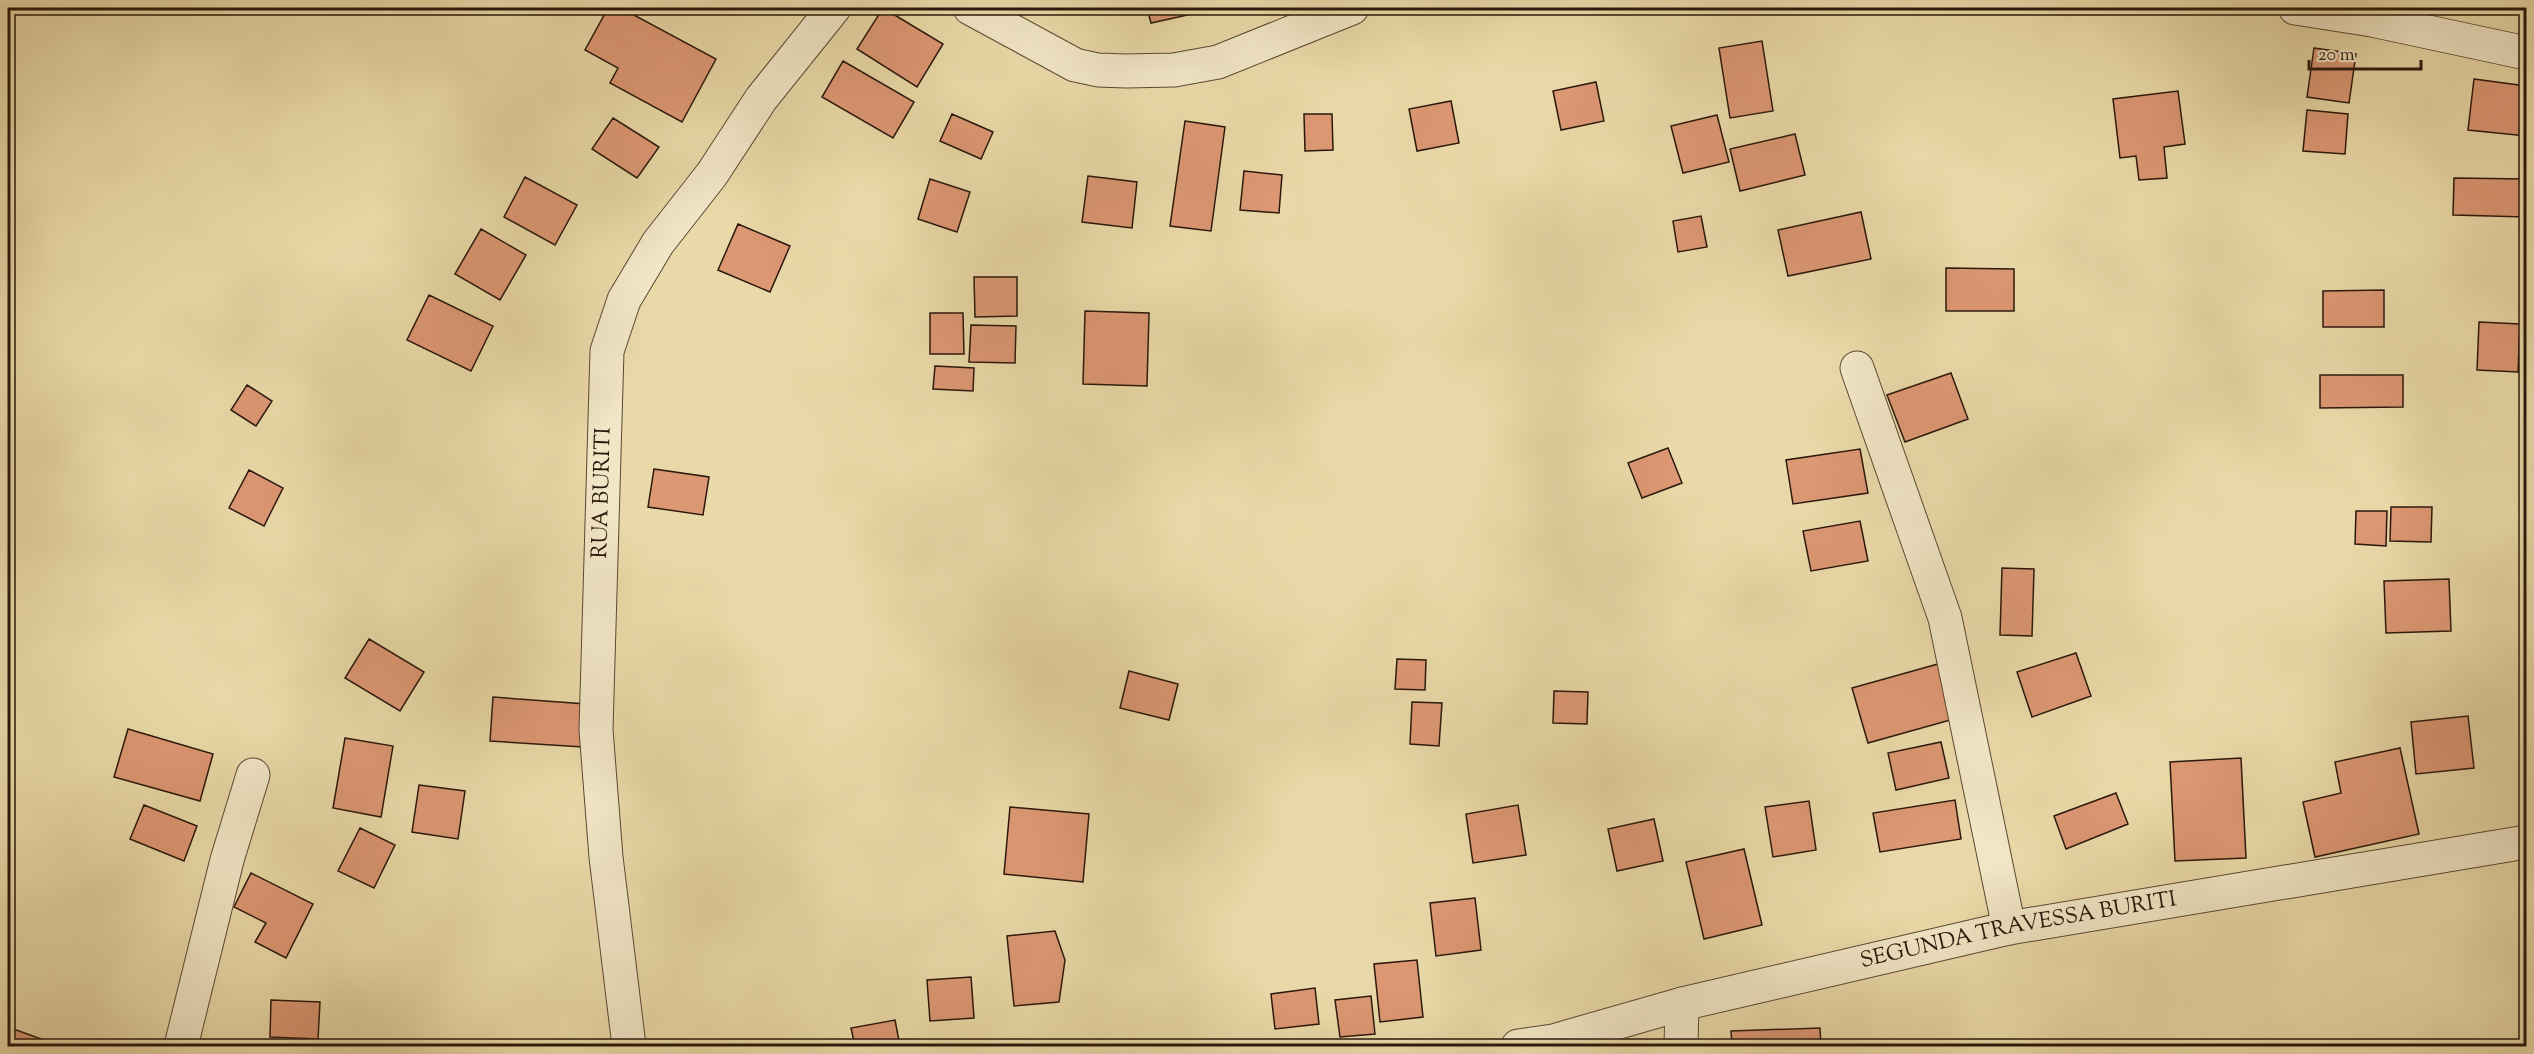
<svg xmlns="http://www.w3.org/2000/svg" width="2534" height="1054" viewBox="0 0 2534 1054" font-family="'Sorts Mill Goudy',serif">
	<rect width="100%" height="100%" fill="#ead9a8"/>
	<filter id="stains"><feTurbulence type="fractalNoise" baseFrequency=".00333" numOctaves="4"/><feColorMatrix values="0 0 0 0 .2 0 0 0 0 .09 0 0 0 0 .02 0 0 0 .5 -.17"/></filter>
	<radialGradient id="worn" r=".72"><stop offset=".6" stop-color="#630" stop-opacity="0"/><stop offset="1" stop-color="#630" stop-opacity=".3"/></radialGradient>
	<!-- building -->
	<path fill="#dc9773" stroke="#2a180c" stroke-width="1.5" d="M608,8H621L716,59L682,122L610,83L618,68L585,50Z
		M883,8L943,44L917,87L857,49Z
		M1147,8H1190L1192,14L1151,23Z
		M1762,41L1773,111L1730,118L1719,48Z
		M2314,48L2356,54L2349,103L2307,97Z
		M843,61L914,102L893,138L822,97Z
		M2474,79L2526,86V136L2468,130Z
		M1596,82L1604,121L1561,130L1553,91Z
		M2178,91L2185,144L2164,147L2167,178L2139,180L2136,156L2120,158L2113,99Z
		M1451,101L1459,143L1417,151L1409,109Z
		M2307,110L2348,114L2345,154L2303,151Z
		M952,114L993,132L981,159L940,141Z
		M1304,114H1332L1333,150L1305,151Z
		M1717,115L1729,162L1683,173L1671,126Z
		M613,118L659,147L637,178L592,149Z
		M1185,121L1225,127L1211,231L1170,226Z
		M1795,134L1805,175L1740,191L1730,149Z
		M1244,171L1282,175L1279,213L1240,210Z
		M1088,176L1137,182L1132,228L1082,222Z
		M525,177L577,205L555,245L504,217Z
		M2454,178L2526,179V217L2453,215Z
		M930,179L970,192L957,232L918,219Z
		M1861,212L1871,259L1788,276L1778,230Z
		M1701,216L1707,247L1678,252L1673,221Z
		M738,224L790,246L770,292L718,270Z
		M481,229L526,255L500,300L455,274Z
		M1946,268L2014,269V311H1946Z
		M974,277H1017V316L975,317Z
		M2384,290V327H2323V291Z
		M429,295L493,326L471,371L407,340Z
		M1085,311L1149,313L1147,386L1083,384Z
		M930,313H963L964,354H930Z
		M2479,322L2520,324L2518,372L2477,370Z
		M971,325L1016,326L1015,363L969,362Z
		M935,366L974,368L973,391L933,389Z
		M1951,373L1968,419L1905,442L1887,395Z
		M2320,375H2403V407L2320,408Z
		M247,385L272,401L256,426L231,410Z
		M1668,448L1682,483L1642,498L1628,463Z
		M1860,449L1868,493L1793,504L1786,460Z
		M654,469L709,477L703,515L648,507Z
		M249,470L283,488L264,526L229,508Z
		M2391,507H2432L2431,542L2390,541Z
		M2356,511H2387L2386,546L2355,544Z
		M1860,521L1868,561L1811,571L1803,531Z
		M2002,568L2034,569L2032,636L2000,635Z
		M2449,579L2451,631L2386,633L2384,581Z
		M369,639L424,672L400,711L345,678Z
		M2076,653L2091,696L2032,717L2017,672Z
		M1397,659L1426,660L1425,690L1395,689Z
		M1945,662L1961,717L1868,743L1852,688Z
		M1129,671L1178,684L1169,720L1120,708Z
		M1554,691L1588,692L1587,724L1553,723Z
		M493,697L586,704L583,747L490,741Z
		M1412,702L1442,703L1439,746L1410,744Z
		M2468,716L2474,768L2416,774L2411,722Z
		M128,729L213,754L200,801L114,777Z
		M345,738L393,746L381,817L333,808Z
		M1941,742L1949,778L1896,790L1888,753Z
		M2400,748L2419,834L2315,857L2303,802L2341,793L2335,762Z
		M2241,758L2246,858L2175,861L2170,762Z
		M419,785L465,791L458,839L412,832Z
		M2116,793L2128,824L2066,849L2054,816Z
		M1955,800L1961,839L1880,852L1873,813Z
		M1809,801L1816,850L1773,857L1765,807Z
		M144,805L197,826L184,861L130,839Z
		M1518,805L1526,855L1473,863L1466,814Z
		M1010,807L1089,814L1083,882L1004,874Z
		M1654,819L1663,861L1617,871L1608,829Z
		M360,828L395,845L374,888L338,871Z
		M1744,849L1762,925L1704,939L1686,862Z
		M251,873L313,904L286,958L255,942L266,923L234,907Z
		M1475,898L1481,950L1436,956L1430,903Z
		M1055,931L1065,960L1059,1002L1014,1006L1007,936Z
		M1417,960L1423,1017L1380,1022L1374,964Z
		M971,977L974,1018L930,1021L927,980Z
		M1315,988L1319,1024L1275,1029L1271,994Z
		M1371,996L1375,1034L1340,1037L1335,1000Z
		M271,1000L320,1002L318,1039L270,1037Z
		M895,1020L900,1046H855L851,1028Z
		M8,1027L52,1043L51,1046H8Z
		M1820,1028L1821,1046H1732L1731,1031Z"/>
	<g fill="none" stroke-linecap="round" stroke-linejoin="round">
		<!-- street casing -->
		<g stroke="#5a4833" stroke-width="35">
			<g id="street">
				<path d="M970,8L1075,65L1098,70L1126,71L1174,70L1218,62L1352,8"/>
				<path d="M2295,8L2372,20L2526,53"/>
				<path d="M1857,368L1945,618L2009,928"/>
				<path d="M181,1046L227,860L253,775"/>
				<path id="s1" d="M629,1046L606,857L596,730L607,351L624,300L658,243L712,174L761,99L834,8"/>
				<path id="s2" d="M1518,1046L1553,1041L1682,1004L2009,928L2526,842"/>
				<path d="M1681,1046L1682,1004"/>
			</g>
		</g>
		<!-- street -->
		<use href="#street" stroke="#f1e6c6" stroke-width="33"/>
	</g>
	<g text-anchor="middle" dominant-baseline="central" stroke-width="5" stroke-linejoin="round" paint-order="stroke">
		<!-- street labels -->
		<g font-size="22" fill="#2a180c" stroke="#f1e6c6">
			<text stroke="none"><textPath href="#s1" startOffset="555">RUA BURITI</textPath></text>
			<text stroke="none"><textPath href="#s2" startOffset="514">SEGUNDA TRAVESSA BURITI</textPath></text>
		</g>
	</g>
	<!-- margin -->
	<rect width="2534" height="1054" fill="none" stroke="#ead9a8" stroke-width="30"/>
	<rect x="9" y="9" width="2516" height="1036" fill="none" stroke="#2a180c" stroke-width="3"/>
	<rect x="15" y="15" width="2504" height="1024" fill="none" stroke="#2a180c" stroke-width="1.5"/>
	<!-- scale -->
	<path d="M2309 60v9h112v-9" fill="none" stroke="#2a180c" stroke-width="3"/>
	<text x="2318" y="60" font-size="18" fill="#2a180c" stroke="#f1e6c6" stroke-width="4.5" paint-order="stroke">20 m</text>
	<rect width="100%" height="100%" filter="url(#stains)"/>
	<rect width="100%" height="100%" fill="url(#worn)"/>
</svg>
